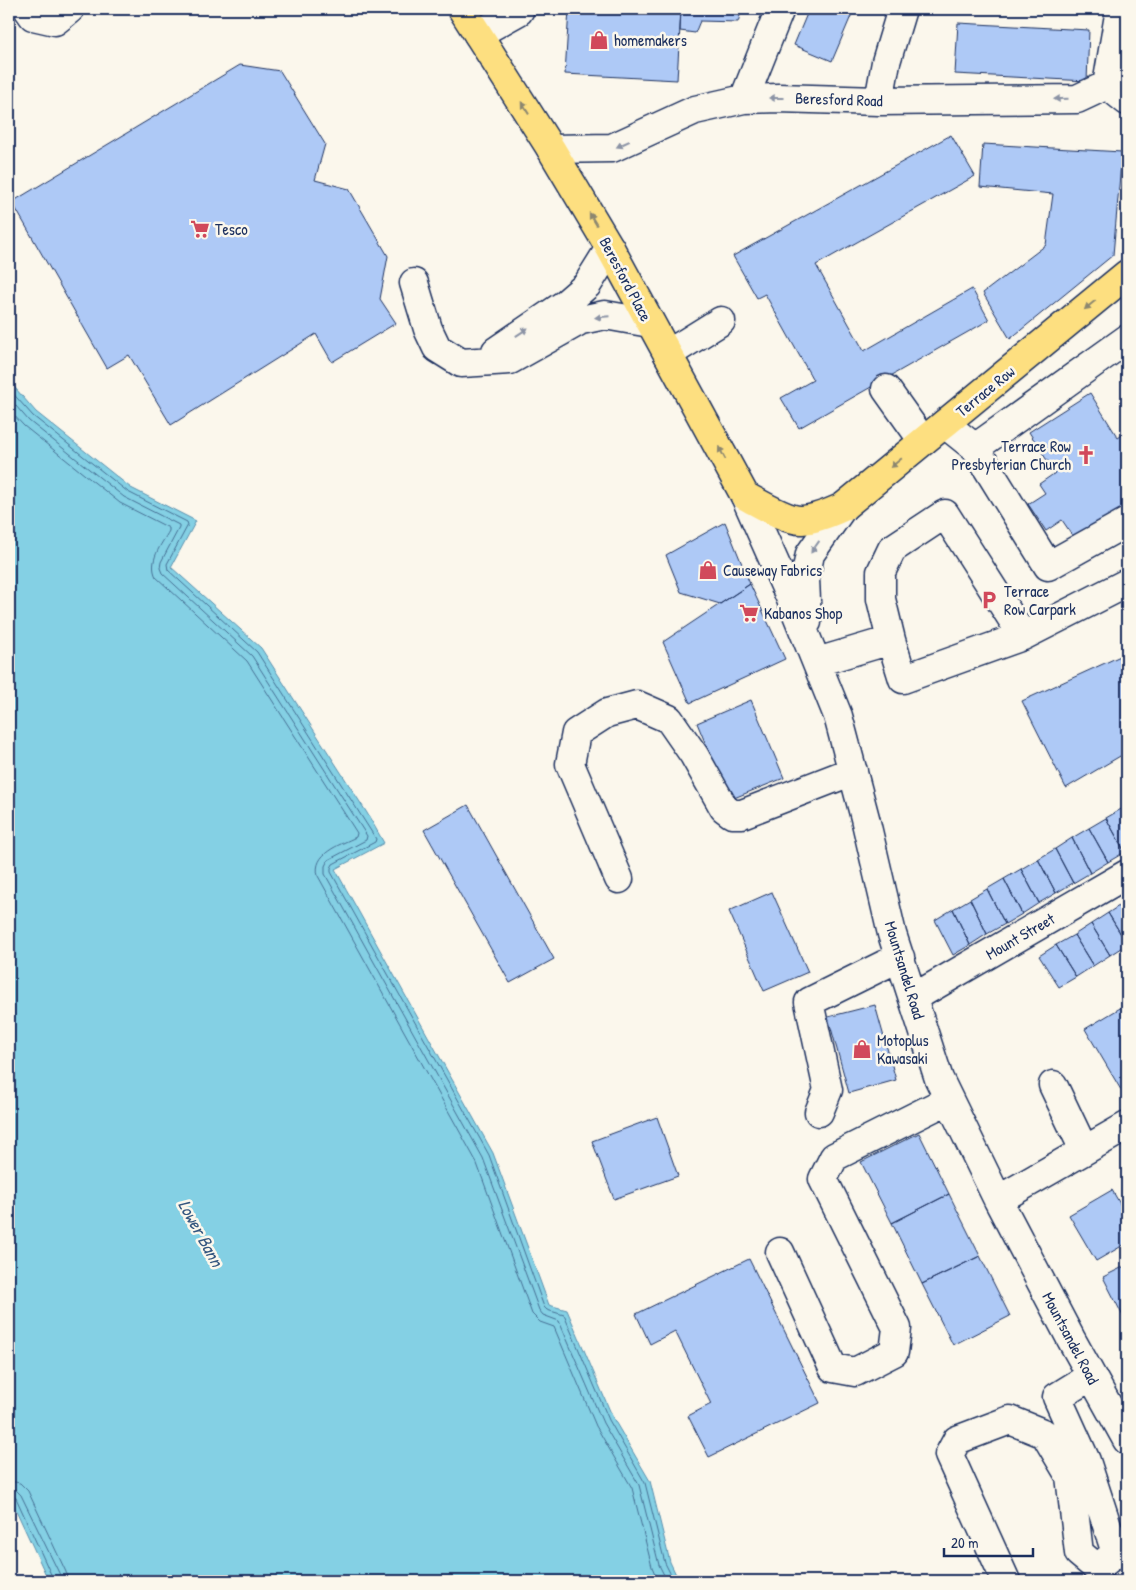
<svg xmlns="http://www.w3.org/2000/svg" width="1136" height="1590" viewBox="0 0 1136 1590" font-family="'Patrick Hand',sans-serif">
	<rect width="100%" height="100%" fill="#fbf7ec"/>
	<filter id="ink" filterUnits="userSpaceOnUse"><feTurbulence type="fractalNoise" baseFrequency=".02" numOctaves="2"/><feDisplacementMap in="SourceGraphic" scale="10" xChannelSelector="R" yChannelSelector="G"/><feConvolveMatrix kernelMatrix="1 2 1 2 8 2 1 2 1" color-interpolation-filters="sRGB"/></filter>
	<g filter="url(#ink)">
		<!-- water -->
		<path fill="#84d0e4" stroke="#5a90ae" d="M9,381L36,412L131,488L196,521L171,567L261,648L367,813L384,843L335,869L493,1153L549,1305L567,1310L613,1418L650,1481L670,1562L679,1581H50L46,1575L9,1495Z"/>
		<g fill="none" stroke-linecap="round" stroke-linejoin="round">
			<!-- shore -->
			<path stroke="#456f94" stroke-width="1" d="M9,389L33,416L128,492L187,522L188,525L167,564L168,570L257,652L376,839L375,842L333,864L331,868V872L489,1155L544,1307L547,1310L564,1315L609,1420L645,1483L665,1563L674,1581
				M9,398L29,421L124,497L179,525V528L161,562L160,568L162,573L252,656L367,836L366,840L328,860L325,866V874L483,1158L539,1310L543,1315L559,1321L603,1423L639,1485L659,1565L667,1581
				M9,410L24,426L120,503L169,528V531C161,545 148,561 156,577L247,661L357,833L356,837C340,845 312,853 318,876L476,1161L532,1314L540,1322L554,1327L596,1426L632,1488L652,1567L658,1581
				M9,1481L20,1483L28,1491L66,1572L68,1581
				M9,1488L16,1490L21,1495L60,1575L61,1581
				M9,1494L12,1495L16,1498L54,1581"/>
		</g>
		<!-- building -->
		<path fill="#aec9f6" stroke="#1b2f5e" d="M569,9H681L677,80L565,74Z
			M681,9H742L738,22L700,21L695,33L680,31Z
			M809,9H854L832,61L794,45Z
			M958,23L1089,30L1087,81L955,74Z
			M240,65L280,71L325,144L315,180L349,189L388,256L380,299L396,323L332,362L316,334L171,425L129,355L107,368L12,202Z
			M951,135L975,176L816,265L864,351L972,289L989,320L799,428L781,398L813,380L765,294L757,298L733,256Z
			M983,144L1122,152L1113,255L1010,339L983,293L1046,245L1053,194L980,187Z
			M1127,181V224L1122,216Z
			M1090,393L1118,438L1127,432V506L1075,539L1062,520L1046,531L1028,504L1045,493L1039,484L1055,473L1029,432Z
			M725,522L750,584L720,604L681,592L666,555Z
			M750,584L785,659L690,703L663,642Z
			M1127,653V752L1066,788L1022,701Z
			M751,700L784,778L729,800L697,723Z
			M468,805L554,959L510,983L424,830Z
			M1123,808L1127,815V851L1125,852L1106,818Z
			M1106,818L1125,852L1108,862L1089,828Z
			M1089,828L1108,862L1090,873L1072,838Z
			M1072,838L1090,873L1073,883L1055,849Z
			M1055,849L1073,883L1056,893L1038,859Z
			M1038,859L1056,893L1039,903L1021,869Z
			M1021,869L1039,903L1022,914L1004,879Z
			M1004,879L1022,914L1005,924L987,889Z
			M987,889L1005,924L987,934L970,899Z
			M772,892L808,972L764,991L729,911Z
			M970,899L987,934L970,945L953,909Z
			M1125,902L1127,906V944L1108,913Z
			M953,909L970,945L953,955L935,920Z
			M1108,913L1127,944L1110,955L1091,924Z
			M1091,924L1110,955L1093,966L1074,935Z
			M1074,935L1093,966L1076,977L1056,945Z
			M1056,945L1076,977L1059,987L1039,956Z
			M1127,1004V1100L1085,1029Z
			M875,1005L896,1080L849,1093L828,1017Z
			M657,1117L678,1176L614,1199L592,1141Z
			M919,1133L949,1194L892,1223L861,1162Z
			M1112,1190L1127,1216V1243L1096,1261L1069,1215Z
			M949,1194L980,1256L922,1284L892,1223Z
			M980,1256L1010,1316L953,1345L922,1284Z
			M749,1259L820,1403L709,1457L688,1416L711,1404L675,1331L650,1344L636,1314Z
			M1127,1265V1322H1126L1103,1277Z"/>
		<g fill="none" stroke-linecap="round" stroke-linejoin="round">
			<!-- minor casing -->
			<g stroke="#1b2f5e" stroke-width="31">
				<path id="minor" d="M28,9L33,16L55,21L70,9
					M478,34L519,11L520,9
					M1107,85L1120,9
					M1107,85L1127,101
					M744,99L780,9
					M879,101L886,62L902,9
					M551,149L612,148L695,110L744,99L778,98L879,101L1077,99L1107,85
					M414,283L428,329L437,348L461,363L510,360L581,320L605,315L650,323
					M496,351L565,304L587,285L610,248
					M668,354L721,321
					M886,389L923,441
					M945,424L975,448L1048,566L1127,522
					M975,448L1127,339
					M745,496L790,597L838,716L865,818L892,934L939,1079L998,1200L1071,1339L1127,1440
					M807,622L805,579L810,554L843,507
					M1023,636L1127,583
					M817,662L891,640L903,679L1023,636L945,514L892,549L881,572V599L891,640
					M619,879L570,764L576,733L607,713L637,705L669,719L694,755L724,808L732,814H742L853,771
					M913,998L1127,874
					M1053,1085L1084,1150
					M819,1112L828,1090L809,1002L900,957
					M998,1200L1127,1126
					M780,1252L833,1368L855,1372L894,1352L897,1328L823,1179L834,1157L948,1100
					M1006,1581L949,1455L957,1440L1010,1420L1045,1434L1070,1476L1079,1553L1097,1568L1116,1553L1086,1461L1057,1397L1091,1376"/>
			</g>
			<!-- major casing -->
			<g stroke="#1b2f5e" stroke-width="31">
				<path id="major" d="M462,9L551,149L610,248L745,496C759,503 787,521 802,520C816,519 830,513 843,507L1127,274"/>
			</g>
			<!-- minor -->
			<use href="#minor" stroke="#fbf7ec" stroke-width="28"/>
			<!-- major -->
			<use href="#major" stroke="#fddf80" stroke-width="28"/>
		</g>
		<!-- one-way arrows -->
		<defs><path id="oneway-solid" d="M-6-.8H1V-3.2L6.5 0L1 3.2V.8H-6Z" transform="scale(1.25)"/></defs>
		<g fill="#8b93a5">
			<use href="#oneway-solid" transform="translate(776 98) rotate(180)"/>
			<use href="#oneway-solid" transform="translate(1061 99) rotate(179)"/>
			<use href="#oneway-solid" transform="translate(623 144) rotate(155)"/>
			<use href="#oneway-solid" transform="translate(602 317) rotate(175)"/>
			<use href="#oneway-solid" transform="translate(522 332) rotate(-34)"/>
			<use href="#oneway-solid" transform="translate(815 547) rotate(125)"/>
		</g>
		<g fill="#8c876f">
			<use href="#oneway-solid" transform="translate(525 108) rotate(-122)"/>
			<use href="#oneway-solid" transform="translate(593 219) rotate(-121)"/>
			<use href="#oneway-solid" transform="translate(1090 305) rotate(140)"/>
			<use href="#oneway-solid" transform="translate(722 453) rotate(-118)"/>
			<use href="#oneway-solid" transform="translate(896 463) rotate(141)"/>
		</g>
	</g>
	<!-- icons -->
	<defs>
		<g id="shop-bare" transform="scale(1.5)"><path d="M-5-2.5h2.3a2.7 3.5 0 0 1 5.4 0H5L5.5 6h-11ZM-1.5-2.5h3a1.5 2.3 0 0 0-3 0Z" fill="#d1495b" stroke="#fbf7ec" stroke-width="2.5" paint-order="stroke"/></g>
		<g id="supermarket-bare" transform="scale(1.5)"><path d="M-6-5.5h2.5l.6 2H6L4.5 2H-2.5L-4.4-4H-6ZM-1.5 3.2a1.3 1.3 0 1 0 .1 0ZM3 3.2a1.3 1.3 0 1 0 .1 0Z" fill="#d1495b" stroke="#fbf7ec" stroke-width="2.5" paint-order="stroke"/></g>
		<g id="church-bare" transform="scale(1.5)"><path d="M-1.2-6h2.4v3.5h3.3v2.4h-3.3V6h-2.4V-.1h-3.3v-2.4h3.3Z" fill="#d1495b" stroke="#fbf7ec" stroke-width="2.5" paint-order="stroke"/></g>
		<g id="parking-bare" transform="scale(1.5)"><path d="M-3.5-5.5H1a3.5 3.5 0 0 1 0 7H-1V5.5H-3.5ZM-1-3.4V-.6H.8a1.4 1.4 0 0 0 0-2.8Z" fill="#d1495b" stroke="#fbf7ec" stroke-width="2.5" paint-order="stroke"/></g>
	</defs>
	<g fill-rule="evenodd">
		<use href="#shop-bare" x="599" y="40"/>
		<use href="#supermarket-bare" x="200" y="229"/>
		<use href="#church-bare" x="1086" y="455"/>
		<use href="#shop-bare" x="708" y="570"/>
		<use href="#parking-bare" x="989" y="600"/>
		<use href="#supermarket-bare" x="749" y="613"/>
		<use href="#shop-bare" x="862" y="1049"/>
	</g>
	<g text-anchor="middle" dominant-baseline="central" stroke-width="5" stroke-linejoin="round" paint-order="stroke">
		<!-- poi labels -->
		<g font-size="16" fill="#1b2f5e" stroke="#fbf7ec" text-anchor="start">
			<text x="614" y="40">homemakers</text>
			<text x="215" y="229">Tesco</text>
			<text x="1071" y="446" text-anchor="end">Terrace Row<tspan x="1071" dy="18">Presbyterian Church</tspan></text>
			<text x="723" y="570">Causeway Fabrics</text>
			<text x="1004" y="591">Terrace<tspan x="1004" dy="18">Row Carpark</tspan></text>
			<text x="764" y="613">Kabanos Shop</text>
			<text x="877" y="1040">Motoplus<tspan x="877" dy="18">Kawasaki</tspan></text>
		</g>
		<!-- street labels -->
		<g font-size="16" fill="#1b2f5e" stroke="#fbf7ec">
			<text transform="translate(839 99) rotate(2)">Beresford Road</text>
			<text transform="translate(626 279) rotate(62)">Beresford Place</text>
			<text transform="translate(985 391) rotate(-39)">Terrace Row</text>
			<text transform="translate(1020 936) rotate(-30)">Mount Street</text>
			<text transform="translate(905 970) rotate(73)">Mountsandel Road</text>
			<text transform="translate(1071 1338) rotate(62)">Mountsandel Road</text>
		</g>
		<!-- water labels -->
		<g font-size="18" font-style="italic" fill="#355780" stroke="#fbf7ec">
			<text transform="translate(201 1233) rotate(61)">Lower Bann</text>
		</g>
	</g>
	<!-- margin -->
	<rect width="1136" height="1590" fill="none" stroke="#fbf7ec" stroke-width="30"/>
	<rect x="15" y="15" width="1106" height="1560" fill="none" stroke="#1b2f5e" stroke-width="2" filter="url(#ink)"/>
	<!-- scale -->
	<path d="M944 1548v8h89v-8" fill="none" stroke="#1b2f5e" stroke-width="2.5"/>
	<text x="951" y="1548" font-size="15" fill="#1b2f5e" stroke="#fbf7ec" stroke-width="4" paint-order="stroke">20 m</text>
</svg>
